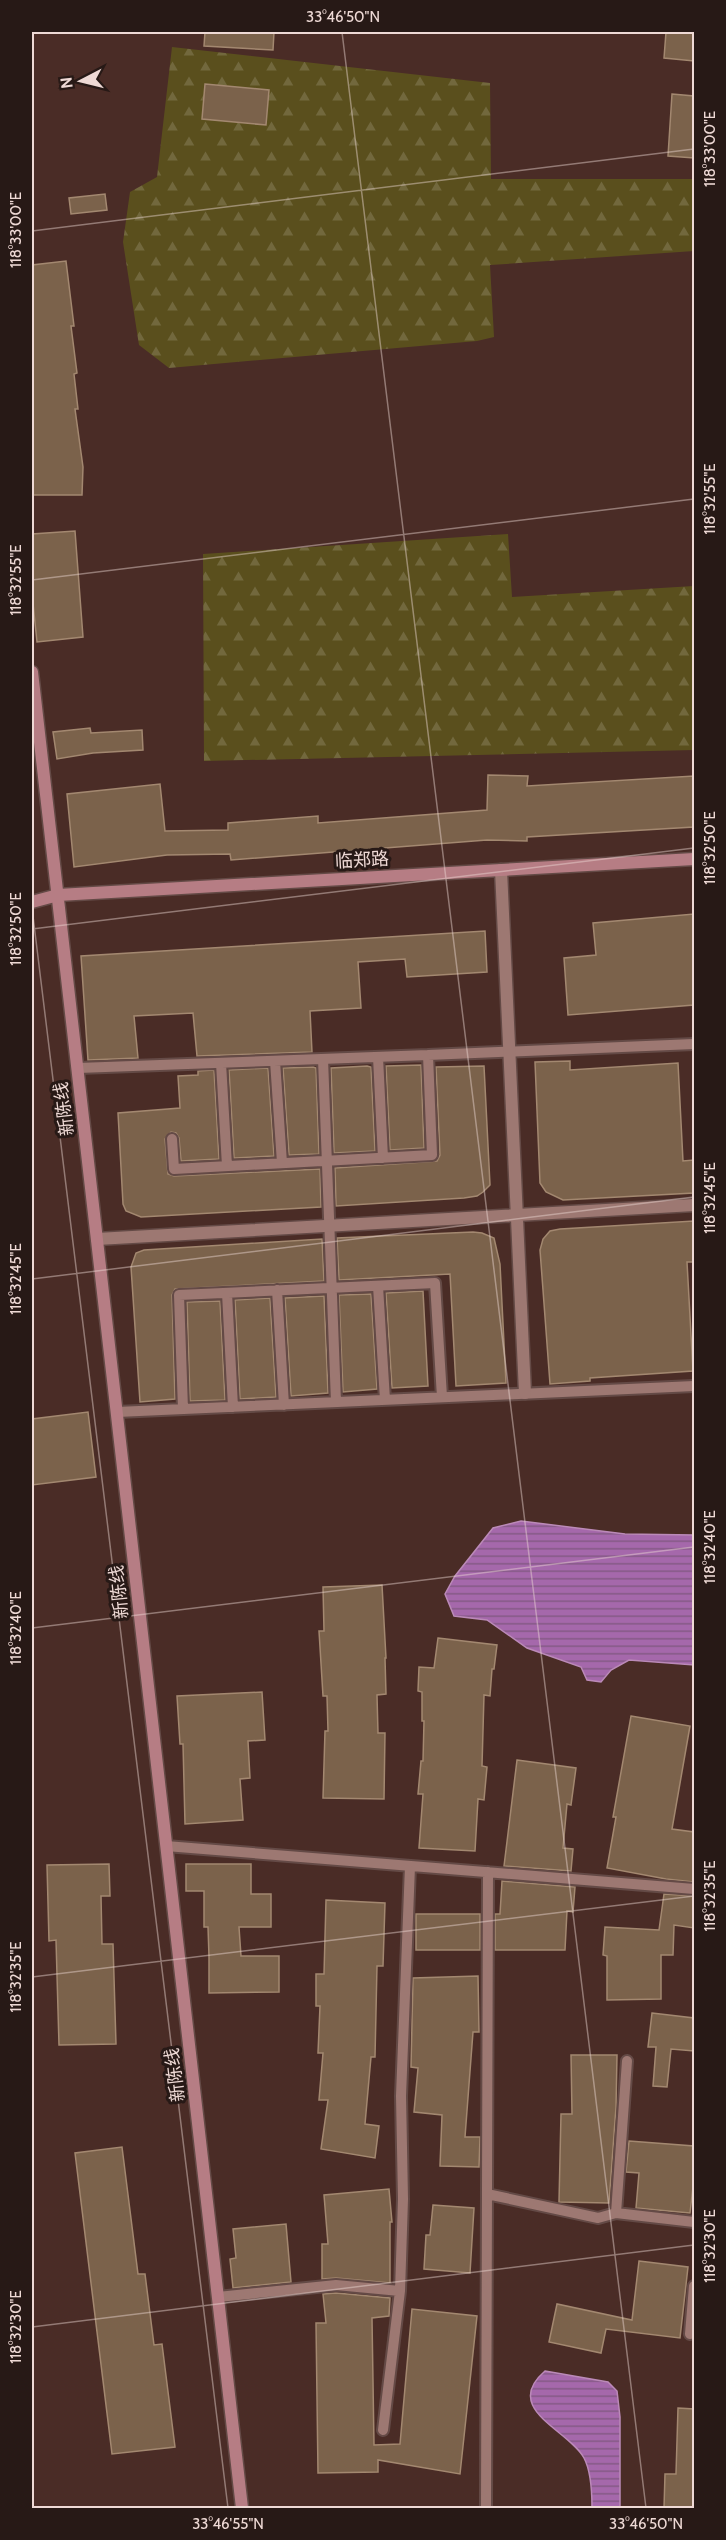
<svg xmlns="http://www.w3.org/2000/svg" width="726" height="2540" viewBox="0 0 726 2540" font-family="Cabin,'Noto Sans SC',sans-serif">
	<defs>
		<pattern id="forest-firs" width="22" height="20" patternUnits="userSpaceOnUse" patternTransform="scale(1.5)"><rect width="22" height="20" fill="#5a4f1d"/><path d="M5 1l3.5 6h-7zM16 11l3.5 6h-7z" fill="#72683d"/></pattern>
		<pattern id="water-rules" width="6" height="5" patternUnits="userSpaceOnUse" patternTransform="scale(1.5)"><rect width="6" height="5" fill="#a568ab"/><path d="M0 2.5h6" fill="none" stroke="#845a86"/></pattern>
	</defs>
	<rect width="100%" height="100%" fill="#4a2c26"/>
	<!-- forest -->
	<path fill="url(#forest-firs)" d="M172,47L490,83L491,179H694V251L490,265L494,337L477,341L169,368L139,345L123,242L130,192L157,177Z
		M508,534L512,597L694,586V750L204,761L203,554Z"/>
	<!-- water -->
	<path fill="url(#water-rules)" stroke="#bb8ab8" stroke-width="1.5" d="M521,1521L625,1534L694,1535V1665L629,1660L611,1670L601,1682L587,1680L581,1667L527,1648L487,1620L454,1616L445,1594L455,1576L493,1528Z
		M545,2371L608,2382L617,2391L620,2417V2508H592C592,2493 591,2471 584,2458C569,2430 501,2409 545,2371Z"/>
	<!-- building -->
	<path fill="#7b624b" stroke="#a38870" stroke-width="1.5" d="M205,32H274L273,50L204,46Z
		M666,32H694V61L664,58Z
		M205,84L269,90L266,125L202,119Z
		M672,94L694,96V158L668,156Z
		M105,194L107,210L71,214L69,198Z
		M66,261L74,326H71L77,373L74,374L78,409H75L83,467L82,495H32V265Z
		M75,531L83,637L37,642L32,594V534Z
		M90,728L91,733L142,730L143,750L93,753L57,759L53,732Z
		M488,775L528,776L527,786L694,776V827L527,837V841L487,840L231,860L230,854L167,855L74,867L67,794L160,784L165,831L228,830V823L318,816V823L487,810Z
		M694,914V1005L568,1015L564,958L596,955L593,923Z
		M485,931L487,972L407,977L405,959L358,962L361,1008L310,1011L312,1052L197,1056L193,1013L134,1016L138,1058L88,1060L81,956Z
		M570,1061V1070L678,1063L683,1161L694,1160V1193L563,1200L546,1192L540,1183L535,1062Z
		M421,1065L424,1148L390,1150L386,1066Z
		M367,1066L371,1067L375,1151L334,1153L331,1068Z
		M484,1066L490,1185L483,1192L477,1196L464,1198L336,1206L335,1168L437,1161L440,1155L436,1067Z
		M313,1067L316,1068L319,1154L289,1155L283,1068Z
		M268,1068L274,1156L234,1158L229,1070Z
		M214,1070L219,1159L181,1161L179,1138L176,1133L171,1132L165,1139L168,1174L174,1176L320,1169L321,1207L141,1217L126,1211L123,1204L118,1113L180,1108L178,1076L198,1075V1071Z
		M694,1221V1262H687L693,1371L590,1378V1381L550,1384L540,1250L543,1239L550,1231L560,1229Z
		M473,1232L482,1233L494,1238L500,1264L506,1383L456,1386L450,1274L339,1280L337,1238Z
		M322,1239L324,1281L175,1289L172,1295L175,1399L140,1402L131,1267L136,1253L144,1250Z
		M423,1291L428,1386L392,1388L386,1293Z
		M371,1294L377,1389L343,1392L339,1295Z
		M324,1296L328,1393L291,1396L285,1298Z
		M270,1298L276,1397L240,1399L235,1300Z
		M220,1301L225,1400L190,1401L187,1302Z
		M88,1412L96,1477L32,1485V1419Z
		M382,1585L386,1658H385L386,1694L377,1695L378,1733H385L384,1799L323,1798L325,1731H328L327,1696H323L319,1631H324L323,1587Z
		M438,1638L497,1645L494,1669H492L490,1696L484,1695L482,1766L487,1767L484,1800L478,1799L475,1851L419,1848L423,1794H418L421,1761H423L424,1721H422V1692L418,1691L419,1667L434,1668Z
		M262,1692L265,1740L248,1741L250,1778L240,1779L243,1820L185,1824L183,1744H180L177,1696Z
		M631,1716L690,1726L672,1829L694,1832V1882L666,1879L607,1868L616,1817H613Z
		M517,1760L576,1768L571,1805L567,1804L563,1848L573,1849L571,1871L504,1866Z
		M109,1864L110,1896H101L102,1944H113L116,2044L59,2045L56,1940L49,1941L47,1865Z
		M186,1864H251V1894H271V1927H239L241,1956H279V1992L209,1993V1957L208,1927H204V1891H186Z
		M502,1881L575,1887L573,1912L567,1911L565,1950H495V1914H500Z
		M664,1894L694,1896V1928L674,1925L673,1955H661V1999L607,2000V1956L603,1955L605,1927L659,1930Z
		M326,1900L385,1903L383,1966H377L375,2057H371L365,2124L379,2126L375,2158L321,2149L328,2100H319L323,2053H318L320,2006H316V1974H324Z
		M416,1914H480V1950H416Z
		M478,1976L479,2032H473L465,2137H480L479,2167L440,2166L442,2115L414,2112L418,2068L411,2067L413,1978Z
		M652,2013L694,2018V2051L671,2049L667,2087L653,2086L656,2047H648Z
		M571,2055H617L616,2107L609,2203L559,2202L561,2114H572Z
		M629,2141L694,2146V2178L690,2213L636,2208L639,2173L626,2172Z
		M122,2147L138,2274H145L154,2345L162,2344L175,2447L112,2454L75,2153Z
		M389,2189L392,2222H390V2283L336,2278L322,2279V2244H328L324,2195Z
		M433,2205L474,2208L470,2273L424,2269L426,2235H430Z
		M286,2224L291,2282L233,2288L230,2259L236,2258L233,2229Z
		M639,2261L688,2267L680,2338L606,2329L601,2353L549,2342L557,2304L632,2320Z
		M336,2293L390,2298L389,2316L372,2318L374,2445L400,2444L412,2309L477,2316L460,2474L378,2460V2472L318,2473L316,2323H326L323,2294Z
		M678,2408L694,2409V2508H664L665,2474H676Z"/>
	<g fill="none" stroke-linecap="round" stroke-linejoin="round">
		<!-- lane casing -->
		<g stroke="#644a46" stroke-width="14">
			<path id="lane" d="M428,1055L694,1044
				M378,1057L383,1158
				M323,1059L336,1402
				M275,1061L282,1163
				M221,1063L227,1166
				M78,1068L428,1055L432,1155L174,1169L172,1139
				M378,1286L385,1400
				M277,1290L284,1405
				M227,1293L233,1407
				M183,1409L179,1295L435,1283L442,1397
				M117,1412L694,1386
				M166,1846L694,1889
				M487,2194L598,2218L616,2213L694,2222
				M616,2213L627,2061
				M218,2297L336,2285L400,2291
				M690,2334L694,2286
				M383,2430L400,2291L403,2199L401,2096L410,1866
				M486,2508L488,1872"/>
		</g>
		<!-- street casing -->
		<g stroke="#644a46" stroke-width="15">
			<path id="street" d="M501,870L525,1393
				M97,1239L694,1205"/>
		</g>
		<!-- secondary casing -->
		<g stroke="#644a46" stroke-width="15">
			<path id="secondary" d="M32,672L242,2508
				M32,902L58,895L694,859"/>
		</g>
		<!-- lane -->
		<use href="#lane" stroke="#9d7872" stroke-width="10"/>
		<!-- street -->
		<use href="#street" stroke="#9d7872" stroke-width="12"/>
		<!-- secondary -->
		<use href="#secondary" stroke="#b67d84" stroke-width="12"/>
	</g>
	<!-- ticks -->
	<path fill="none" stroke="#eed9d5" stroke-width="1.5" stroke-opacity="0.45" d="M342,32L646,2508M32,231L694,149M32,580L694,499M32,908L228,2508M32,929L694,848M32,1279L694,1197M32,1628L694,1547M32,1977L694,1896M32,2327L694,2245"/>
	<g text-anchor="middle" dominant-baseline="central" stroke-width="6" stroke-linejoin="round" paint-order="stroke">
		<!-- street labels -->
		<g font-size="18" fill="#eed9d5" stroke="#271916">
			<text transform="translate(362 860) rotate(-3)">临郑路</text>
			<text transform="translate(64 1109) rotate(-97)">新陈线</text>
			<text transform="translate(119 1592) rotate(-96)">新陈线</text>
			<text transform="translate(175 2075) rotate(-97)">新陈线</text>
		</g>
	</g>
	<!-- border -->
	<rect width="726" height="2540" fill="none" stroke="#271916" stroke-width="66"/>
	<!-- north arrow -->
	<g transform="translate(81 81) rotate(263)" stroke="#271916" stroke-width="4.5" paint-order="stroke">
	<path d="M0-4.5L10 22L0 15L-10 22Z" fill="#eed9d5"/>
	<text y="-9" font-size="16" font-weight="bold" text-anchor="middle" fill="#eed9d5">N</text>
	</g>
	<rect x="33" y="33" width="660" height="2474" fill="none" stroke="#eed9d5" stroke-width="2"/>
	<g font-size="15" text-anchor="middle" fill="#eed9d5">
		<text x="343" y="22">33°46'50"N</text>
		<text transform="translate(710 149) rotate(-90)" y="5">118°33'00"E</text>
		<text transform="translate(16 230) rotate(-90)" y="5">118°33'00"E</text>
		<text transform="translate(710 499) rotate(-90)" y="5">118°32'55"E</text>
		<text transform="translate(16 580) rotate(-90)" y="5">118°32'55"E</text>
		<text transform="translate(710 848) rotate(-90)" y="5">118°32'50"E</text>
		<text transform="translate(16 929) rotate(-90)" y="5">118°32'50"E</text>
		<text transform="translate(710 1198) rotate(-90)" y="5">118°32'45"E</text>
		<text transform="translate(16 1279) rotate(-90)" y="5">118°32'45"E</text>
		<text transform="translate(710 1547) rotate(-90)" y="5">118°32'40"E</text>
		<text transform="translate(16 1628) rotate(-90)" y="5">118°32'40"E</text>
		<text transform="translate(710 1896) rotate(-90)" y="5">118°32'35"E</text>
		<text transform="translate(16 1977) rotate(-90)" y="5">118°32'35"E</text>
		<text transform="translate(710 2246) rotate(-90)" y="5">118°32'30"E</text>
		<text transform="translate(16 2327) rotate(-90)" y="5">118°32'30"E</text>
		<text x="228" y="2529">33°46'55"N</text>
		<text x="646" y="2529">33°46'50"N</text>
	</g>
</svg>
